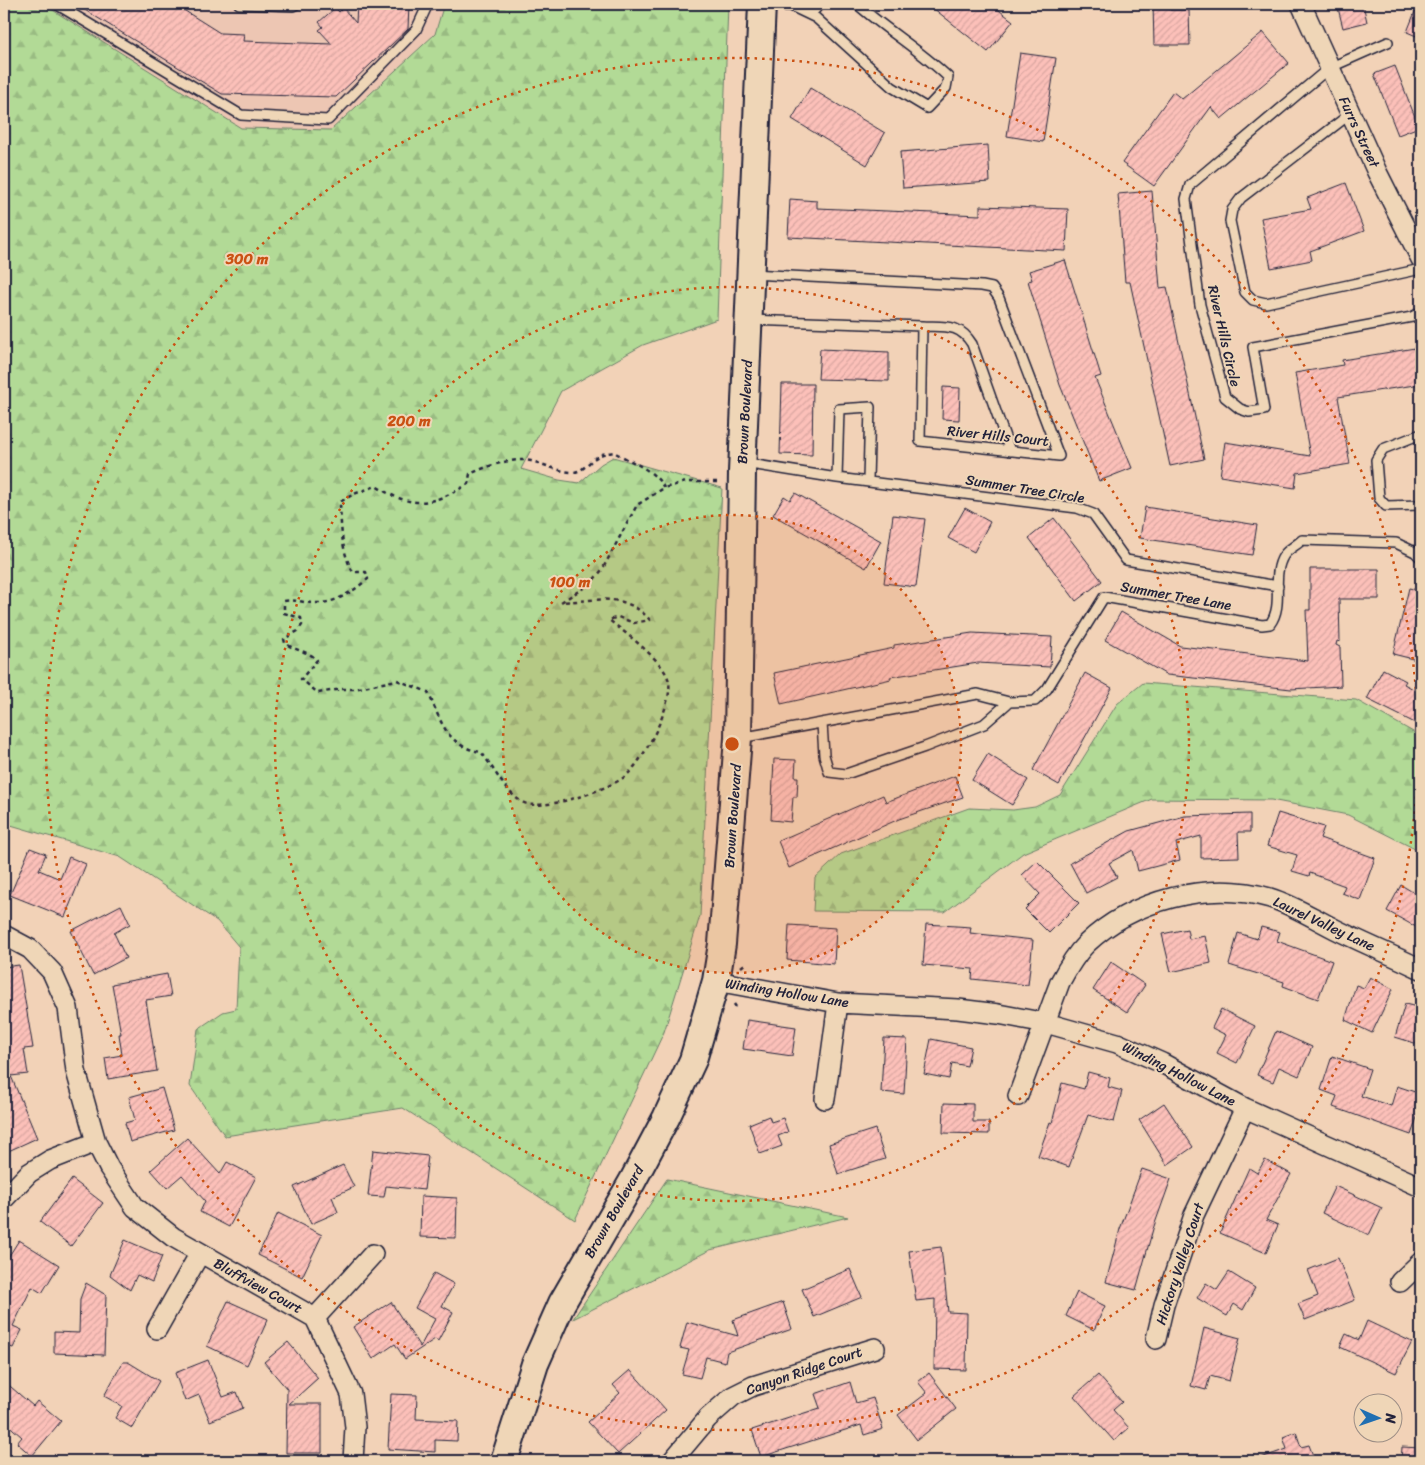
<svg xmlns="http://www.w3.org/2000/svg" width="1425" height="1465" viewBox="0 0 1425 1465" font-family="Sriracha,sans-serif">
	<defs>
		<pattern id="forest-firs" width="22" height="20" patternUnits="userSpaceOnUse" patternTransform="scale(1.25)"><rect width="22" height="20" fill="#b2da96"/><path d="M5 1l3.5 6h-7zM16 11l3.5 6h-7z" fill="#99bb82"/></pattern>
		<pattern id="building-hatch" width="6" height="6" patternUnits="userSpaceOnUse" patternTransform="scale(1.25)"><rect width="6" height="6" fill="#fcc0b9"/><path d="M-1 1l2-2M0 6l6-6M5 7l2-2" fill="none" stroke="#d8a5a0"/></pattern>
	</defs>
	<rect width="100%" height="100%" fill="#f2d2b7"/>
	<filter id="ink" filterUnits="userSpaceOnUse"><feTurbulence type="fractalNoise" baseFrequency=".02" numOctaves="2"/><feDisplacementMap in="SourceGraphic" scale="10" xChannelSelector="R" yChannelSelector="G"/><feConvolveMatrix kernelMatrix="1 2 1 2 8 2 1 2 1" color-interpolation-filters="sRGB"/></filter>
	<g filter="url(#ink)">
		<!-- built -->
		<path fill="#edc6b3" d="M43,4H444L435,34L332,130L241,128Z"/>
		<!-- forest -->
		<path fill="url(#forest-firs)" stroke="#6a7e68" d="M4,4H43L241,128L331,130L435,34L444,4H728L717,319L643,345L561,391L521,469L559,480L579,483L601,464L613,457L722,488L700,916L664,1032L575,1220L403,1108L225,1136L190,1086L198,1029L223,1012L236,1009L239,947L217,921L120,857L4,823Z
			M1143,683L1356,700L1415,733L1421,738V852L1348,815L1271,800L1152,799L1023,853L945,912L813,911L815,878L841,854L969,808L1013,810L1035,807L1060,795L1117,704Z
			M667,1179L848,1217L710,1250L573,1319Z"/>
		<!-- building -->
		<path fill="url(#building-hatch)" stroke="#22223b" d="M75,4H174L220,33L244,34L243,41L332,44L319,30L323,27L319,22L335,8L339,12L343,8L356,23L357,4H409L408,29L336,97L222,94Z
			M928,4H991L1013,21L988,52Z
			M1153,4H1170V10H1189L1190,45H1154Z
			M1337,4H1363L1367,22L1343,28Z
			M1418,4H1421V38L1407,32Z
			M1263,32L1289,63L1221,119L1211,107L1154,186L1122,163L1173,92L1182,99Z
			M1020,53L1056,58L1043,142L1007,136Z
			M1395,66L1419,127L1398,135L1374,74Z
			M810,88L885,133L867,165L792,119Z
			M988,145L990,182L903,188L900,152Z
			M1346,183L1364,231L1310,251L1312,260L1271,268L1261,218L1311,209L1307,198Z
			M1152,191L1160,288L1167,287L1204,459L1170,466L1130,282H1125L1118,194Z
			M790,199L817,201V208L980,215V206L1068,209L1066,251L788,237Z
			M1065,260L1101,376L1095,378L1132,468L1099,481L1060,385L1028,281L1032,280L1029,271Z
			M1421,347V384L1338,397L1350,464L1297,473L1295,488L1220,476L1225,442L1310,456L1295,373L1343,365L1342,360Z
			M820,349L889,352V381L818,379Z
			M782,384H813L812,455L780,454Z
			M943,387L960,388L959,420L942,419Z
			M795,493L881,541L866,568L773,515L784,496L790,500Z
			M1145,507L1257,525L1252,555L1140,538Z
			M965,508L990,522L974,552L948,538Z
			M893,515L925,519L916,587L884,583Z
			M1054,518L1102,581L1076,601L1029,538Z
			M1310,569H1379V599H1339L1340,642L1337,641L1336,645L1340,647L1341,686L1291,689L1167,675L1105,640L1121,612L1180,646L1308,661L1306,610H1310Z
			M1409,588L1421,591V661L1393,654Z
			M972,633L1052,637L1050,667L978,663L890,677L891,679L781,704L774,673L894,648V645Z
			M1383,669L1406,681L1404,684L1421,693V726L1367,699Z
			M1085,673L1112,688L1059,785L1033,770Z
			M988,754L1028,780L1012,805L972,780Z
			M774,759L796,760L795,777H798L797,797H793L791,822L771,820Z
			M955,776L963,797L899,819L789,868L778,841L883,795L886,802Z
			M1278,813L1324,827L1320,838L1375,858L1360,900L1342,893L1345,886L1310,873L1309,876L1292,871L1297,855L1267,846Z
			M1250,814V832H1238L1239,857L1201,858V836L1176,843L1180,860L1138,871L1133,850L1109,863L1117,877L1086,893L1070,863L1129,831L1185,816Z
			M30,848L46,854L39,870L60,879L69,857L86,864L65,917L10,895Z
			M1037,861L1079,903L1049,933L1025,909L1040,894L1022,875Z
			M1401,885L1421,897V918L1416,927L1387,911Z
			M121,905L130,924L114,933L126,958L93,975L71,931Z
			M926,924L971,927L970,933L1033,940L1028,985L972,979L973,969L923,965Z
			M789,925L836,928L834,964L787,960Z
			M1261,927L1280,932L1277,941L1332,961L1318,999L1283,986L1284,982L1229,965L1238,933L1257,939Z
			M1187,929L1189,939L1205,936L1211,963L1171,972L1162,934Z
			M1111,962L1145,985L1127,1012L1093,990Z
			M19,965L33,1048L24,1049L28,1074L11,1076L37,1138L4,1153V967Z
			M167,974L171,996L146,1000L157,1071L108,1079L105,1058L122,1055L119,1034H121L112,984Z
			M1370,977L1393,989L1372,1033L1345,1020L1356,985L1364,988Z
			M1405,1004L1421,1008V1045L1395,1037Z
			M1221,1009L1255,1026L1237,1063L1217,1053L1226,1035L1212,1028Z
			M747,1020L796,1027L792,1056L743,1049Z
			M1276,1031L1312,1047L1299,1076L1279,1067L1273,1082L1257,1075Z
			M884,1038L907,1039L904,1094L881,1092Z
			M931,1039L971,1047L967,1066L952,1063L949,1079L924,1074Z
			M1332,1056L1370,1069L1361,1096L1391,1106L1397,1086L1421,1094V1106L1411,1135L1333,1107L1337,1096L1321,1090Z
			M1088,1072L1110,1078L1108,1087L1122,1091L1114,1122L1088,1115L1069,1167L1038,1156L1050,1122L1052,1123L1062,1083L1084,1089Z
			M162,1088L174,1130L130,1142L125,1123L135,1120L129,1097Z
			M944,1103L973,1104V1122H989V1134L943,1133Z
			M1164,1103L1193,1147L1167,1165L1139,1120Z
			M769,1116L771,1122L783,1118L788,1132L778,1136L782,1146L760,1154L749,1124Z
			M875,1129L885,1159L838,1174L829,1144Z
			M187,1138L220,1174L227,1162L256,1177L229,1227L200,1212L205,1201L182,1175L167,1188L151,1170Z
			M373,1150L428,1156L424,1190L386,1186L384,1197L368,1196Z
			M1265,1160L1291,1174L1266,1220L1278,1225L1266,1253L1220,1233L1249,1168L1257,1173Z
			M343,1165L354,1187L332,1197L338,1212L311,1224L294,1187Z
			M1142,1169L1171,1179L1153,1229L1136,1290L1106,1282L1120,1229Z
			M72,1179L103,1203L71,1246L40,1222Z
			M1335,1186L1382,1208L1369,1235L1322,1213Z
			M421,1196L457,1198L456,1238L420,1237Z
			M278,1213L322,1235L302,1277L258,1255Z
			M19,1240L59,1265L42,1293L32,1287L13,1326L22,1330L13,1348L4,1345V1264Z
			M125,1240L162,1256L152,1282L137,1275L130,1290L110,1275Z
			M941,1247L948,1312L967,1313L966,1370L934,1369L935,1299L916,1301L909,1251Z
			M1338,1258L1355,1300L1305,1320L1298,1304L1318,1296L1308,1270Z
			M850,1269L862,1297L814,1317L802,1289Z
			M1229,1272L1255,1288L1243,1310L1234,1304L1227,1316L1197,1298L1206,1283L1217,1290Z
			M434,1273L454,1284L442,1306L453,1312L438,1341L435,1339L405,1359L395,1344L373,1359L353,1327L391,1302L420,1347L435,1319L415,1308Z
			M86,1283L106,1295L104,1355L54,1353V1332L79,1333L80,1299Z
			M1077,1292L1105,1306L1094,1330L1066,1316Z
			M228,1301L268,1319L247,1365L207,1346Z
			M783,1302L792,1329L727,1352L725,1362L706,1357L700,1378L682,1374L689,1350L680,1348L687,1322L738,1336L733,1320Z
			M1367,1321L1412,1342L1396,1373L1340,1347L1346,1334L1359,1340Z
			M1204,1328L1240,1338L1229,1381L1210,1376L1206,1390L1191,1386Z
			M288,1342L318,1378L289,1404H322V1453H286L287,1389L264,1362Z
			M208,1360L223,1397L237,1392L243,1408L210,1421L199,1395L185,1401L175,1373Z
			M123,1362H128L159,1381L132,1428L115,1418L122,1406L104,1396Z
			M630,1370L666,1410L618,1454L588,1422L620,1393L613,1385Z
			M929,1373L956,1409L917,1440L898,1415L927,1393L918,1382Z
			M1098,1375L1122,1402L1113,1410L1129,1428L1114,1441L1074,1396Z
			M4,1381L33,1406L37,1401L61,1421L32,1456L17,1443L22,1437L4,1421Z
			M850,1382L856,1403L873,1398L883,1429L864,1435L861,1425L761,1457L752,1430L820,1408L815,1394Z
			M391,1394L417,1395L416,1419L458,1421L457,1441L435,1440V1452L388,1449Z
			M1296,1432L1301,1447L1309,1445L1315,1461H1258V1459L1287,1449L1283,1437Z
			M1402,1447L1421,1448V1461H1401Z"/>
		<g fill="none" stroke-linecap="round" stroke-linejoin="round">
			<!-- lane casing -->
			<g stroke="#22223b" stroke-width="12">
				<path id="lane" d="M56,4L241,115L328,120L416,30L428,4
					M239,4L293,6L297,4
					M764,5L791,6L816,18L892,87L927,108L946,88L948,77C920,50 886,30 857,4
					M810,15L820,4
					M1388,42L1329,68L1190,185L1186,199L1200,305L1225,397L1240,409L1249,412L1264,410L1253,347L1412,317L1421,312
					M1350,114L1241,198L1232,210L1230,221L1245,292L1253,300L1266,303L1421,269
					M750,320L922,326L920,441L1059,456L999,298L992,288L982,286L752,274
					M922,326C945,327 959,323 972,344L1010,451
					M1421,434L1383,449L1376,460L1379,498L1386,506L1421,505
					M744,463L837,478L1077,508L1093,514L1126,560L1278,586
					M837,478L839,409L870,407L868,480
					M822,723L824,755L829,772L846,774L925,747L984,724L1009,702
					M740,738L978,694L1009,702L1035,701L1047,689L1104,597L1262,625L1270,624C1285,604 1270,576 1284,555C1288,549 1297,545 1302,540L1396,543L1415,552L1421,558"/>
			</g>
			<!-- street casing -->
			<g stroke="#22223b" stroke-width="22">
				<path id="street" d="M1301,4L1377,172L1421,259
					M4,935L30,949L52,972L68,1008L76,1071L96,1142L109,1168L135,1207L173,1237L315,1318L351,1394L355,1427L353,1461
					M716,981L838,1003L958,1009L998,1014L1046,1023L1117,1043L1162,1063L1245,1108L1421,1187
					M1018,1096L1060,982C1067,969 1075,955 1086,944C1132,900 1208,880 1270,898C1293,905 1313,918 1335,929C1363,943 1392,955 1421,969
					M825,1099L838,1003
					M4,1199L29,1173L50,1160L96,1142
					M1400,1282L1421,1262
					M315,1318L373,1254
					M157,1329L200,1253
					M1156,1339L1164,1305L1194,1215L1245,1108
					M672,1461L708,1418L733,1396L753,1386L875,1348"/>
			</g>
			<!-- secondary casing -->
			<g stroke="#22223b" stroke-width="30">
				<path id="secondary" d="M504,1461L535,1364L562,1303L632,1182L666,1118L693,1060L716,981L722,944L738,738L742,472L762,4"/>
			</g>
			<!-- path -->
			<path stroke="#22223b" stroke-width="2.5" stroke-dasharray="4 4" stroke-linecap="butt" d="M664,488C655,470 631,462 614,452C609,453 603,453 599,456C589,460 584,472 573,472C559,472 544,464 531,461C513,457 487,466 470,474L468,484C432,506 411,509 376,486L354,494L340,502C341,525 341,552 353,572H366L368,579C353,591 336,604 315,603C304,603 296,599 284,601V613L301,618L302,625L298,631L284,639L285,643C295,651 309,651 317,660L301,679L318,693L342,689H354L397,680L428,692C441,721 446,746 481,752C494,768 504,791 522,802C540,813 606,790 623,778C642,765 673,705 669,682C666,662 624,632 609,620L618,617L634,623L650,620C624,591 596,601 561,602L590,584L602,570L637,505L664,488L686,482H720
				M741,967L746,963
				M734,1004L736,1007"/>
			<!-- lane -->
			<use href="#lane" stroke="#efd6b7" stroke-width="9"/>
			<!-- street -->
			<use href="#street" stroke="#efd6b7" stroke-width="19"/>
			<!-- secondary -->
			<use href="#secondary" stroke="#efd6b7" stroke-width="26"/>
		</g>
	</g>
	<!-- distance rings -->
	<circle cx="732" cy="744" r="229" fill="#ca5113" fill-opacity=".12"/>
	<g fill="none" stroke="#ca5113" stroke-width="2.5" stroke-dasharray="2.5 5">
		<circle cx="732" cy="744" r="229"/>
		<circle cx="732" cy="744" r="457"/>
		<circle cx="732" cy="744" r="686"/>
	</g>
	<g text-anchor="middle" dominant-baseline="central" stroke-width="4" stroke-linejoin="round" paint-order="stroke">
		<!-- street labels -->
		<g font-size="14" fill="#22223b" stroke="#efd6b7">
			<text transform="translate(1359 132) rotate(65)">Furrs Street</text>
			<text transform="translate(1224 336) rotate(77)">River Hills Circle</text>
			<text transform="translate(745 412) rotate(-87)">Brown Boulevard</text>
			<text transform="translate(998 436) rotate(6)">River Hills Court</text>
			<text transform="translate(1025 489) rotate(9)">Summer Tree Circle</text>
			<text transform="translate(1176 596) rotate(10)">Summer Tree Lane</text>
			<text transform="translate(733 816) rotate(-86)">Brown Boulevard</text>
			<text transform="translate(1324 924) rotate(25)">Laurel Valley Lane</text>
			<text transform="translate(787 993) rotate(9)">Winding Hollow Lane</text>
			<text transform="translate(1179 1074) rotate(27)">Winding Hollow Lane</text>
			<text transform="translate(614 1212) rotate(-60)">Brown Boulevard</text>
			<text transform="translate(1180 1264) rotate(-72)">Hickory Valley Court</text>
			<text transform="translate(258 1286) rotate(29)">Bluffview Court</text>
			<text transform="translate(804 1371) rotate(-19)">Canyon Ridge Court</text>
		</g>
	</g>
	<circle cx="732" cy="744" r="8" fill="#ca5113" stroke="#efd6b7" stroke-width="2.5"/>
	<g font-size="15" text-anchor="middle" font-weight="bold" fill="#ca5113" stroke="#efd6b7" stroke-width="4" stroke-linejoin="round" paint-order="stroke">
		<text x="247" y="264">300 m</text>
		<text x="409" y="426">200 m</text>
		<text x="570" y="587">100 m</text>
	</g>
	<!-- margin -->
	<rect width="1425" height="1465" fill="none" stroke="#efd6b7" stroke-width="20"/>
	<rect x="10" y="10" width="1405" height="1445" fill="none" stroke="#22223b" stroke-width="2" filter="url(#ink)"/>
	<!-- north arrow -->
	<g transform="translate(1378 1418) rotate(92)"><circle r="24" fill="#efd6b7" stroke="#9d8e85"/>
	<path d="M0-4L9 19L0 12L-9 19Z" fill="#1f6fb2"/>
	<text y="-8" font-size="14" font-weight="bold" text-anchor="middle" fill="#22223b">N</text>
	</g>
</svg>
